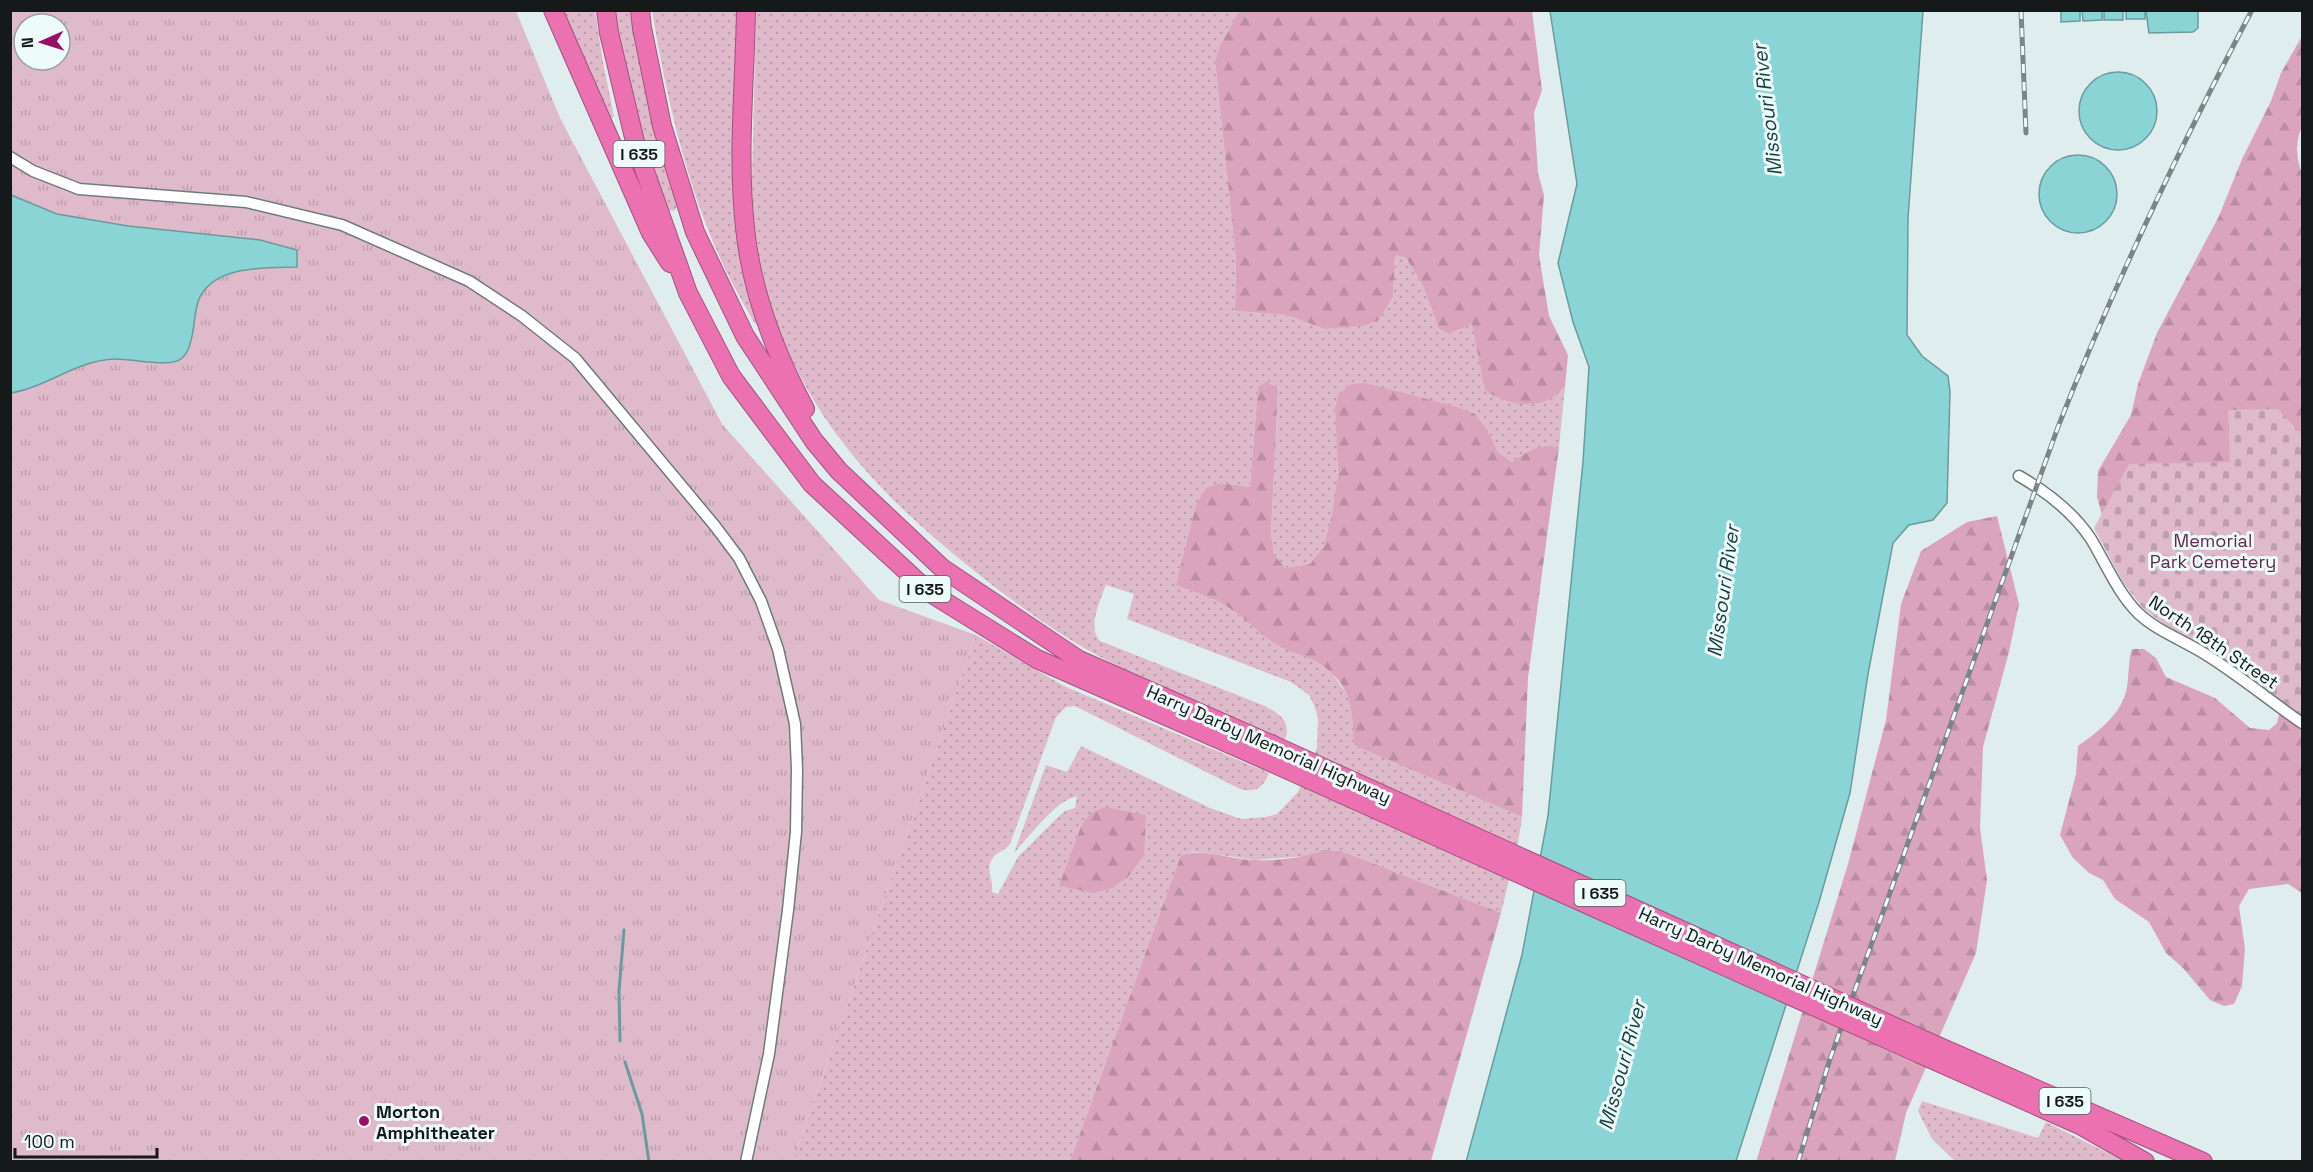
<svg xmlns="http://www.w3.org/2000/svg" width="2313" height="1172" viewBox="0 0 2313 1172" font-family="'Space Grotesk',sans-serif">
	<defs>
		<pattern id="grass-dots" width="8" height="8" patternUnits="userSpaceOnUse" patternTransform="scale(1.5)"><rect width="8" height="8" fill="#dfbaca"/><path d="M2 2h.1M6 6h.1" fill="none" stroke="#be9fad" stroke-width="1.8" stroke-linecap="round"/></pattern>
		<pattern id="forest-firs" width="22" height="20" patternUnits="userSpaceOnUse" patternTransform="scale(1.5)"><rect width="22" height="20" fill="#dba4bd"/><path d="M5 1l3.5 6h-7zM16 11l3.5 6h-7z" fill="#bb8da2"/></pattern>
		<pattern id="cemetery-stones" width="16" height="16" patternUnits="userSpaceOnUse" patternTransform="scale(1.5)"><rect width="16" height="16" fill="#dfbaca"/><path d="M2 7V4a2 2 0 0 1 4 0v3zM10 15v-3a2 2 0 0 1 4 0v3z" fill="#be9fad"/></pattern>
		<pattern id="park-tufts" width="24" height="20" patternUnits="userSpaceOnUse" patternTransform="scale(1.5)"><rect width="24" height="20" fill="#dfbaca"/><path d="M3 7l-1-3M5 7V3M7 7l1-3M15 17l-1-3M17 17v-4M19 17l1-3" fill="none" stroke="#be9fad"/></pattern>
	</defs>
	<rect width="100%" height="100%" fill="#e0edee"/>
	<!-- grass -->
	<path fill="url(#grass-dots)" d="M562,11H595L603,62L614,117L610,118Z
		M614,11H634L679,204L674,211L665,210L630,107Z
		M652,11H737L735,214L741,257L758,322L755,324C745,306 735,289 726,271C687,189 667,100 652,11Z
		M756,11H1239L1220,45L1215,61L1236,260L1235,311L1286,315L1325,329L1363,325L1379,320L1393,297L1395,255L1406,258L1422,284L1439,329L1448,334L1472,323L1550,399L1565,387L1559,447C1539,446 1528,451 1512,462L1498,452L1488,431L1335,409C1338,453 1342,503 1324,545C1321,552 1315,558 1310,564L1285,568L1274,554L1271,533L1278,389L1258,387L1250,487L1222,483L1177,585L1217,601L1234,611L1278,645L1312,659L1331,672L1345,691L1353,709L1355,745L1522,817L1518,843L1501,913L1341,851L1323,850L1308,856L1254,860L1208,853L1193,852L1181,855L1070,1161H793L976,635L1064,686L1269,773C1263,788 1256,793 1240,789L1075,706L1066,707L1056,717L1010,844C1005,851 996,852 992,859C985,870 994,881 992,892L998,894L1018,857L1058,817L1065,811L1075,808L1077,796C1055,801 1030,836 1014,853L1046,765L1067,772L1081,746L1210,808L1241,819L1266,817L1277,814L1298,792L1317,748L1318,718L1314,705L1309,695L1291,682L1127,619L1134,594L1106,585C1100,601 1087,627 1100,641L1265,706C1282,715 1292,723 1284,742C1221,714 1155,688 1095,654C1051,630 1011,600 972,569C842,466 756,355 752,183Z
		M1922,1101L2038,1138L2046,1122L2124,1161H1955L1932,1139L1918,1111Z"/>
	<!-- forest -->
	<path fill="url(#forest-firs)" d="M1239,11H1532L1542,90L1534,113L1538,173L1544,195L1539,255L1549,316L1568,355L1565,387C1560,391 1555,396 1550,399C1529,409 1503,403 1485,390L1472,324L1448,334L1439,329L1422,284L1406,258L1395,255L1393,297L1379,320L1363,326L1325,329L1286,315L1235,311L1236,260L1215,61L1220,45Z
		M2302,36V127C2294,144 2297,158 2302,175V893L2288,884L2249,889L2239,906L2245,949L2242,986L2234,1004L2224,1006L2210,1000L2183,968L2166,953L2149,922L2115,899L2103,880L2089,873L2073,858L2060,835L2076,774L2078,746C2098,732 2123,713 2127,687C2129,674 2128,662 2132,649H2144L2156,658L2166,677L2215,698L2250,728L2269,730L2277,723L2284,693L2106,530L2097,497L2098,471L2131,415L2138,384L2157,333L2219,216L2242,159L2271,101L2281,73Z
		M1267,382L1278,389L1271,533L1274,554L1285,568L1310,564L1324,546L1332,515L1338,473L1335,409L1338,395L1351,384L1365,383L1457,407L1475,414L1488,431L1498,452L1512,462C1530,450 1537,445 1559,447L1528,678L1522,817L1354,745C1353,706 1351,681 1313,660C1302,654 1290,652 1279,646C1263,637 1250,622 1235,612C1218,599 1196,593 1176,585L1196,505L1206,488L1222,483L1250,487L1258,387Z
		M1997,516L2019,604L2009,652L1983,747L1980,828L1987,880L1976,953L1906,1113L1895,1161L1756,1162L1848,864L1886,720L1901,604L1921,551L1967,522Z
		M1105,807L1146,815L1144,855L1128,877L1112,888L1094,893L1059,886L1082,824L1091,813Z
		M1323,850L1341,851L1501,913L1431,1161H1070L1181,855C1207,848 1229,860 1255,860C1277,861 1303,858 1323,850Z"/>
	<!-- cemetery -->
	<path fill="url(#cemetery-stones)" d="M2278,409L2302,435V715L2203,647L2164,624L2142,607L2123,582L2094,528L2129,464L2230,462L2228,410Z"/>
	<!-- park -->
	<path fill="url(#park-tufts)" fill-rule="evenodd" d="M10,11H516L560,118L722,424L879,600L976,635L793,1161H11ZM24,24H60V60H24Z"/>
	<!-- water -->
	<path fill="#8bd4d6" stroke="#689c9d" stroke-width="1.5" d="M1550,11H1923L1908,218L1907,335L1922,356L1948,376L1950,392L1947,503L1933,520L1909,525L1893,543L1868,674L1850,793L1819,902L1736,1161L1466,1162L1522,955L1548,816L1583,462L1589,367L1573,322L1558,263L1577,184Z
		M2061,11H2080V21L2061,22Z
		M2082,11H2102V20L2083,21Z
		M2104,11H2123V20H2104Z
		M2126,11H2145V19H2126Z
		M2146,11H2198V28L2193,32L2149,33Z
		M2079 111a39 39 0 1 1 78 0a39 39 0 1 1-78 0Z
		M2039 194a39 39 0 1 1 78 0a39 39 0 1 1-78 0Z
		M11,195L57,214L128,226L260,240L297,250V267C266,268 219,265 201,295C195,304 195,320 193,331C191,341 189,353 181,359C169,368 130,358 113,359C76,361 47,387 11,393Z"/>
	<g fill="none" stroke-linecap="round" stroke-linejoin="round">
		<!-- stream -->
		<path stroke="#689c9d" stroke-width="3" d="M620,1041L619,991L624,930
			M625,1062L642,1114L649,1162"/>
		<!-- street casing -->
		<g stroke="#707b7c" stroke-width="13">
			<path id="street" d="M10,157L33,171L79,189L246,202L342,225L469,281L522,316L575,358L715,526L739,558L761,601L778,649L795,724L797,769L796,832L788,910L769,1054L746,1162
				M2019,476C2047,492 2073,512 2091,539C2106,564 2118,593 2138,613C2157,631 2183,640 2205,654C2239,675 2270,701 2302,723"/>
		</g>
		<!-- highway casing -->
		<g stroke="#a1527c" stroke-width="20">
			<path id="highway" d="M553,10L651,233L670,263
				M606,10L609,33L636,146L688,293L731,376L812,484L929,592L1037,659L1266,760
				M640,10L642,28L662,126L695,232L745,336L814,441L839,471L942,568L1079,660L1273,745
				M746,10C745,82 737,155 745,227C751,290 775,353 805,409
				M1926,1041L2203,1162
				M1920,1054L2080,1125L2145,1162"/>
		</g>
		<!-- street -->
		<use href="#street" stroke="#fff" stroke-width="10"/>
		<!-- highway -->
		<use href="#highway" stroke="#ec71b1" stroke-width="18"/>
		<!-- rail casing -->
		<g stroke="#7c8485" stroke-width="5">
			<path id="rail" d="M2021,10L2026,133
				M1798,1162L1830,1059L2058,427C2114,284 2180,147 2252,10"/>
		</g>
		<!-- rail -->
		<use href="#rail" stroke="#edfbfb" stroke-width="3" stroke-dasharray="9" stroke-linecap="butt"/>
		<!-- highway-bridge casing -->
		<g stroke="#a1527c" stroke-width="20" stroke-linecap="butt">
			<path id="highway-bridge" d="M1273,745L1926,1041
				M1266,760L1920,1054"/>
		</g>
		<!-- highway-bridge -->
		<use href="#highway-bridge" stroke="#ec71b1" stroke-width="18"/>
	</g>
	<!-- markers -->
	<circle fill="#981065" stroke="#edfbfb" stroke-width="2" cx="364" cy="1121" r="6"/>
	<g text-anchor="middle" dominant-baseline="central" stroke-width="6" stroke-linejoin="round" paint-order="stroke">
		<!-- shield labels -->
		<g fill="#edfbfb" stroke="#565d5d" stroke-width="1.5">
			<rect x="613.5" y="141" width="51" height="26" rx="4.5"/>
			<rect x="899.5" y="576" width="51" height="26" rx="4.5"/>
			<rect x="1574.5" y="880" width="51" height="26" rx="4.5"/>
			<rect x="2039.5" y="1088" width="51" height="26" rx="4.5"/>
		</g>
		<g font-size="16" font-weight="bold" fill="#151919">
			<text x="639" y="154">I 635</text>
			<text x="925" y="589">I 635</text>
			<text x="1600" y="893">I 635</text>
			<text x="2065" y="1101">I 635</text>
		</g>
		<!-- park labels -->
		<g font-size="18" fill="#662548" stroke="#edfbfb">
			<text x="2213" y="540">Memorial<tspan x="2213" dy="21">Park Cemetery</tspan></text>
		</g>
		<!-- street labels -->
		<g font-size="18" fill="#151919" stroke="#edfbfb">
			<text transform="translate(2214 642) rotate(34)">North 18th Street</text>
			<text transform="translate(1269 744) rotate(24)">Harry Darby Memorial Highway</text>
			<text transform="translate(1761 966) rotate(24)">Harry Darby Memorial Highway</text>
		</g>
		<!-- poi labels -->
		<g font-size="18" font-weight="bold" fill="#151919" stroke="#edfbfb" text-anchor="start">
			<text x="376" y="1111">Morton<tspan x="376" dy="21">Amphitheater</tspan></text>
		</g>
		<!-- water labels -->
		<g font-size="20" font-style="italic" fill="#193d3e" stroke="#edfbfb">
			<text transform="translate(1767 110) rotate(-97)">Missouri River</text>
			<text transform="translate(1723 591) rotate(-82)">Missouri River</text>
			<text transform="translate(1622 1065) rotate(-75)">Missouri River</text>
		</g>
	</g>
	<!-- border -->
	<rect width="2313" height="1172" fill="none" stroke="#151919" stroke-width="24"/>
	<!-- north arrow -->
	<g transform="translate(42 42) rotate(267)"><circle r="28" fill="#edfbfb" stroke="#97a1a1" stroke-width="1.5"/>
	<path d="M0-4.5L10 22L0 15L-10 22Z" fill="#981065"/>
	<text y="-9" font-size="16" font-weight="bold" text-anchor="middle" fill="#151919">N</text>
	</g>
	<!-- scale -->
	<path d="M15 1148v9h142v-9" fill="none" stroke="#151919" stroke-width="3"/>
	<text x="24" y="1148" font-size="18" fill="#151919" stroke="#edfbfb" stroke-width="4.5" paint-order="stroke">100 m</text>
</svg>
